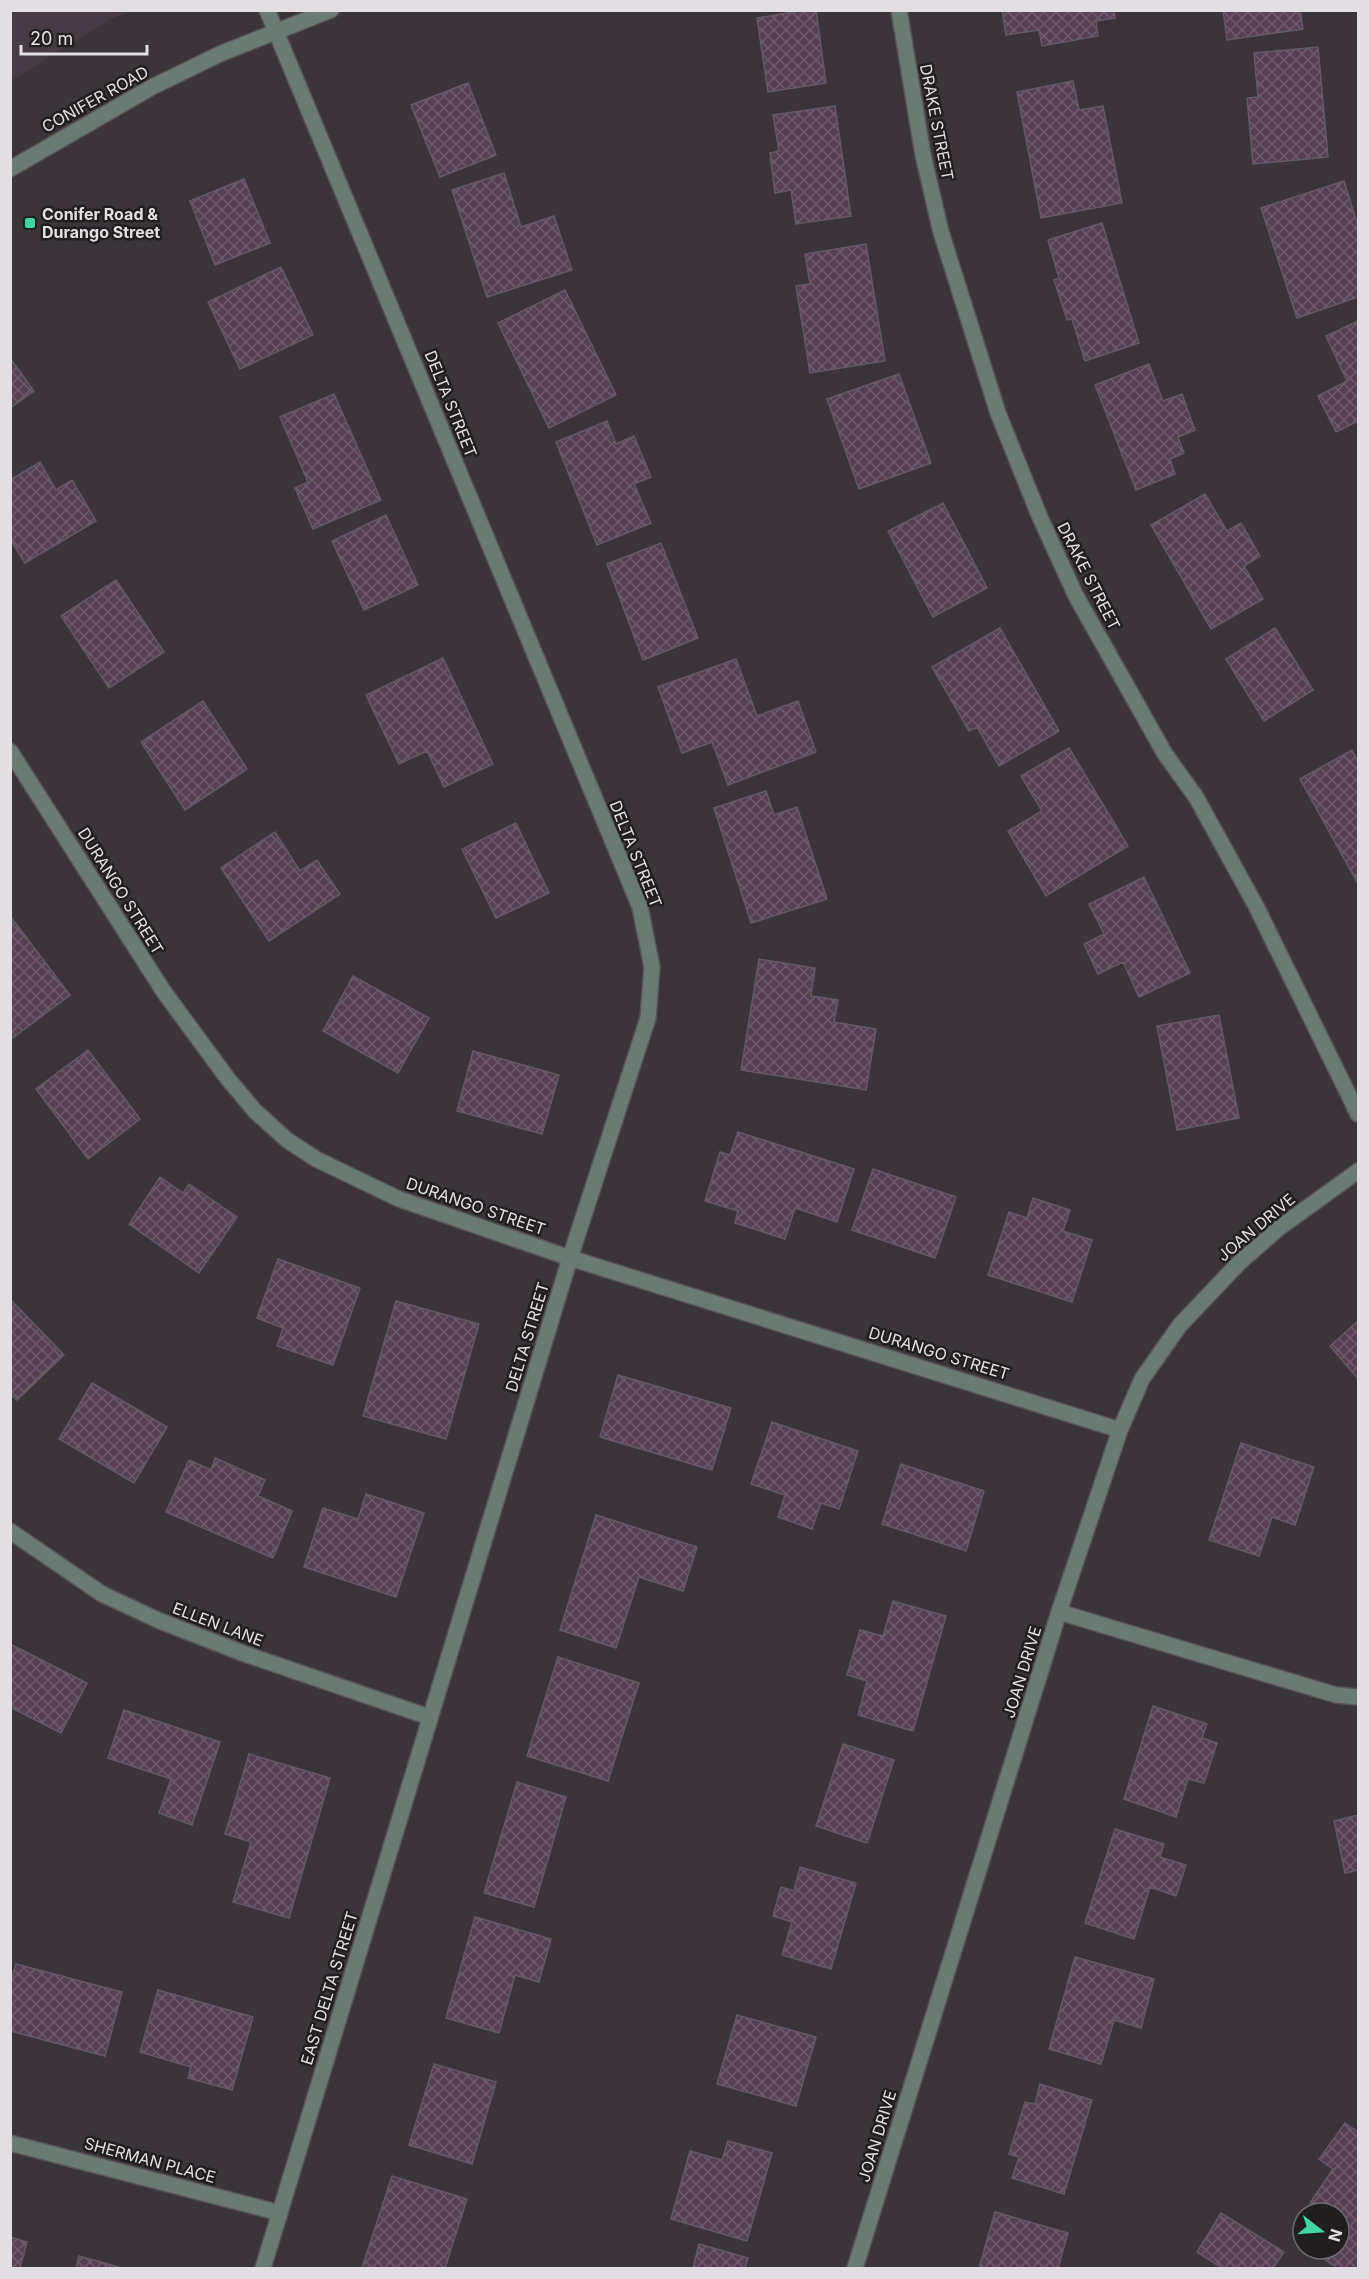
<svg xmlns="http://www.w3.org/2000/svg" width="1369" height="2279" viewBox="0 0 1369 2279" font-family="Inter,sans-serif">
	<defs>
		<pattern id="building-cross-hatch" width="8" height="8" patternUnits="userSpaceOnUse" patternTransform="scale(1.5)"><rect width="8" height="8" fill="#583f56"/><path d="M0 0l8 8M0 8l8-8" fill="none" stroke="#705a6e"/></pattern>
	</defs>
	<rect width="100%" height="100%" fill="#3b353b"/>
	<!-- built -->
	<path fill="#473c46" d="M11,10H132V11L112,18L11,81Z"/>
	<!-- building -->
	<path fill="url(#building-cross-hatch)" stroke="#625c62" stroke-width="1.5" d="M805,10H816L826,83L768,92L757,18Z
		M1002,10H1114L1115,18L1096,21L1098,36L1042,46L1039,30L1006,35Z
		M1223,10H1300L1303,29L1227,40Z
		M1318,47L1328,157L1253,164L1247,98L1258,97L1254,53Z
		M1073,81L1079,110L1103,106L1122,203L1041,218L1017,92Z
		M468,83L496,155L440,177L411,105Z
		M835,106L851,216L796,224L791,190L775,193L770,153L779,151L773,115Z
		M504,173L521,227L554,216L572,270L487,297L452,190Z
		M244,179L270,243L215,265L190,201Z
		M1344,181L1358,226V297L1297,318L1261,208Z
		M1102,223L1139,343L1085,361L1072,319L1067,320L1054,280L1059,278L1048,240Z
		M866,244L885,361L810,373L796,286L810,284L805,254Z
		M281,267L313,335L240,369L208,302Z
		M565,290L616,395L549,428L498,323Z
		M1358,321V421L1336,432L1318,396L1347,381L1326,336Z
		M10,358L34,391L10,408Z
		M1149,364L1163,401L1182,394L1195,430L1178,437L1184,453L1170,459L1175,474L1136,490L1095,385Z
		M899,374L931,463L859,489L827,399Z
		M334,394L381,500L313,529L295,488L308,482L280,417Z
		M607,421L616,444L634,436L651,477L634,484L651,523L597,545L556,442Z
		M40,462L56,490L72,480L96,521L25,563L10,539V480Z
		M1205,494L1227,531L1241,523L1260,556L1244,566L1263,599L1211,629L1151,525Z
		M943,503L987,588L933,617L888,531Z
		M386,515L418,585L364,610L332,541Z
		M661,543L698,638L643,660L607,564Z
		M116,580L164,652L109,688L61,616Z
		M1000,628L1059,731L999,766L977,727L969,731L932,667Z
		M1275,628L1313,690L1264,721L1226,659Z
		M443,658L493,764L444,787L427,751L399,764L366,695Z
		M736,659L757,716L798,701L816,752L728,785L712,742L682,753L658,687Z
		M203,701L247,769L185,810L141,742Z
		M1069,748L1128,846L1046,896L1008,831L1042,811L1021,776Z
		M1352,750L1358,762V884L1300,779Z
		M766,791L774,815L797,807L827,899L751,923L714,808Z
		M516,823L549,893L496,918L462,849Z
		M275,832L300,871L317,860L340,894L269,941L221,868Z
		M1144,877L1190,973L1139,997L1123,962L1098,974L1084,944L1104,934L1089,904Z
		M10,916L70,995L10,1040Z
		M759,959L815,968L811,996L838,1000L834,1022L876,1029L866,1090L741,1070Z
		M353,976L429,1018L398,1073L323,1031Z
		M1219,1015L1239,1118L1177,1130L1157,1026Z
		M88,1050L140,1119L88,1159L36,1089Z
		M473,1051L559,1075L542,1134L457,1111Z
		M738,1132L854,1169L837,1222L795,1208L785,1239L735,1223L738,1211L705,1201L720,1152L730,1155Z
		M873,1169L956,1197L935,1258L852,1230Z
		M160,1177L183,1193L189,1184L237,1217L199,1273L129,1224Z
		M1033,1198L1070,1210L1063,1231L1092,1240L1072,1302L988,1275L1009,1212L1027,1218Z
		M278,1259L360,1288L333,1365L277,1346L283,1328L257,1318Z
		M10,1299L64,1355L17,1400L10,1394Z
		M396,1301L479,1324L446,1439L363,1416Z
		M1358,1321V1379L1330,1346Z
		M618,1375L731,1408L712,1470L600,1437Z
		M92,1383L167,1427L134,1483L59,1439Z
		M772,1422L858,1451L839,1509L821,1503L812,1529L778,1517L785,1495L751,1484Z
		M1241,1443L1314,1467L1295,1525L1272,1517L1259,1556L1209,1540Z
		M215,1458L265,1480L258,1496L292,1511L273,1558L166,1512L189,1460L211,1470Z
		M901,1464L984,1491L966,1551L882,1524Z
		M366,1494L424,1513L396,1597L304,1567L323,1508L358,1519Z
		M596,1515L697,1547L683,1591L639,1577L616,1648L560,1630Z
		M893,1601L946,1616L913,1731L858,1715L867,1681L847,1675L860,1630L883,1636Z
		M10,1644L87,1683L61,1733L10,1707Z
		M558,1657L639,1683L608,1781L527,1756Z
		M1153,1706L1207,1724L1202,1738L1217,1743L1204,1783L1188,1779L1176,1817L1124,1799Z
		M124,1710L220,1742L192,1825L159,1813L171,1779L108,1758Z
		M843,1744L894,1760L867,1843L816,1826Z
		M249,1754L330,1778L289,1918L233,1902L251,1842L225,1834Z
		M517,1782L566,1797L534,1907L484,1893Z
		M1358,1815V1870L1345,1873L1334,1821Z
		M1115,1829L1164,1844L1160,1857L1186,1865L1176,1896L1150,1887L1134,1939L1085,1923Z
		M800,1867L856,1883L831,1969L782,1955L792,1922L773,1916L781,1887L794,1891Z
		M475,1917L551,1939L539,1982L515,1975L499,2033L446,2018Z
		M1075,1957L1154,1979L1141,2028L1114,2020L1101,2064L1049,2049Z
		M16,1964L122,1992L105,2056L10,2031V1984Z
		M158,1990L253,2017L232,2090L188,2078L191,2067L140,2052Z
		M737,2015L816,2037L796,2106L717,2084Z
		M434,2064L496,2082L472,2164L409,2145Z
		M1040,2084L1092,2100L1064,2194L1012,2178L1019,2157L1009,2154L1025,2102L1035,2104Z
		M1345,2123L1358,2132V2268H1337L1310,2249H1339V2213H1325L1310,2203L1333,2169L1319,2159Z
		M728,2141L772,2153L747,2241L671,2219L690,2151L722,2160Z
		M392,2176L467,2199L445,2268H362Z
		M995,2212L1068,2233L1058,2268H979Z
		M1221,2213L1284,2252L1273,2268H1222L1197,2252Z
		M10,2237L27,2242L20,2268H10Z
		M699,2244L748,2258L745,2268H693Z
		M79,2256L122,2268H76Z"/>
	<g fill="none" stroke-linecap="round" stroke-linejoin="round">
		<!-- minor casing -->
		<g stroke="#595359" stroke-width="18">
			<path id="minor" d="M899,10L923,155L941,232L998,413L1039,515L1076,596L1165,754L1196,797L1256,906L1358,1114
				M10,169L152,87L222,53L331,10
				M10,751L164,992L228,1079L255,1111L287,1140L316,1159L399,1199L570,1258L1120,1430
				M10,1531L102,1594L160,1621L245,1654L429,1717
				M1059,1612L1336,1695L1358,1697
				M10,2143L280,2213
				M263,2268L570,1258L648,1018L652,967L640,907L267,10
				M855,2268L1059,1612L1120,1430L1142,1379L1180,1325L1240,1262L1279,1228L1358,1171"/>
		</g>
		<!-- minor -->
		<use href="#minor" stroke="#6a7b73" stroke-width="15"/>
	</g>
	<!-- markers -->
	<rect fill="#3fd4a2" stroke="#211e20" stroke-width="2" x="24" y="217" width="12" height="12" rx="3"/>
	<g text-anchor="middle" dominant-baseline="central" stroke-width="5" stroke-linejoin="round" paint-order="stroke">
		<!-- street labels -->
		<g font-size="16" fill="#e2dee2" stroke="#211e20">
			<text transform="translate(95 99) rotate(-29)">CONIFER ROAD</text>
			<text transform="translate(937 122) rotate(79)">DRAKE STREET</text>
			<text transform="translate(451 404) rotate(68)">DELTA STREET</text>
			<text transform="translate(1089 576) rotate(63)">DRAKE STREET</text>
			<text transform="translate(636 854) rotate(68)">DELTA STREET</text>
			<text transform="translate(121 891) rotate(58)">DURANGO STREET</text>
			<text transform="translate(476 1206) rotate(19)">DURANGO STREET</text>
			<text transform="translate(1256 1227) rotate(-40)">JOAN DRIVE</text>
			<text transform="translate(527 1337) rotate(-73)">DELTA STREET</text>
			<text transform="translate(939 1353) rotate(17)">DURANGO STREET</text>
			<text transform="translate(218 1624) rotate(21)">ELLEN LANE</text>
			<text transform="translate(1022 1672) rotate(-73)">JOAN DRIVE</text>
			<text transform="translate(329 1988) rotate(-73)">EAST DELTA STREET</text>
			<text transform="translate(877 2136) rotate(-73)">JOAN DRIVE</text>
			<text transform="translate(150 2160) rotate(15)">SHERMAN PLACE</text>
		</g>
		<!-- poi labels -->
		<g font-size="16" font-weight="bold" fill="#e2dee2" stroke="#211e20" text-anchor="start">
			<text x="42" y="214">Conifer Road &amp;<tspan x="42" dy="18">Durango Street</tspan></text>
		</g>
	</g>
	<!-- border -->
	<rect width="1369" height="2279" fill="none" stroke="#e2dee2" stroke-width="24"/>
	<!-- north arrow -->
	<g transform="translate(1321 2231) rotate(107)"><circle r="28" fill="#211e20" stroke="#6e6b6e" stroke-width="1.5"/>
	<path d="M0-4.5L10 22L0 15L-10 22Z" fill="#3fd4a2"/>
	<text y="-9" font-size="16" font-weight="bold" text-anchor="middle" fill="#e2dee2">N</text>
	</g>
	<!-- scale -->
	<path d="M21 45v9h126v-9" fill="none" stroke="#e2dee2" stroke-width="3"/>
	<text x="30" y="45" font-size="18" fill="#e2dee2" stroke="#211e20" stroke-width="4.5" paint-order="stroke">20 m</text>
</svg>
